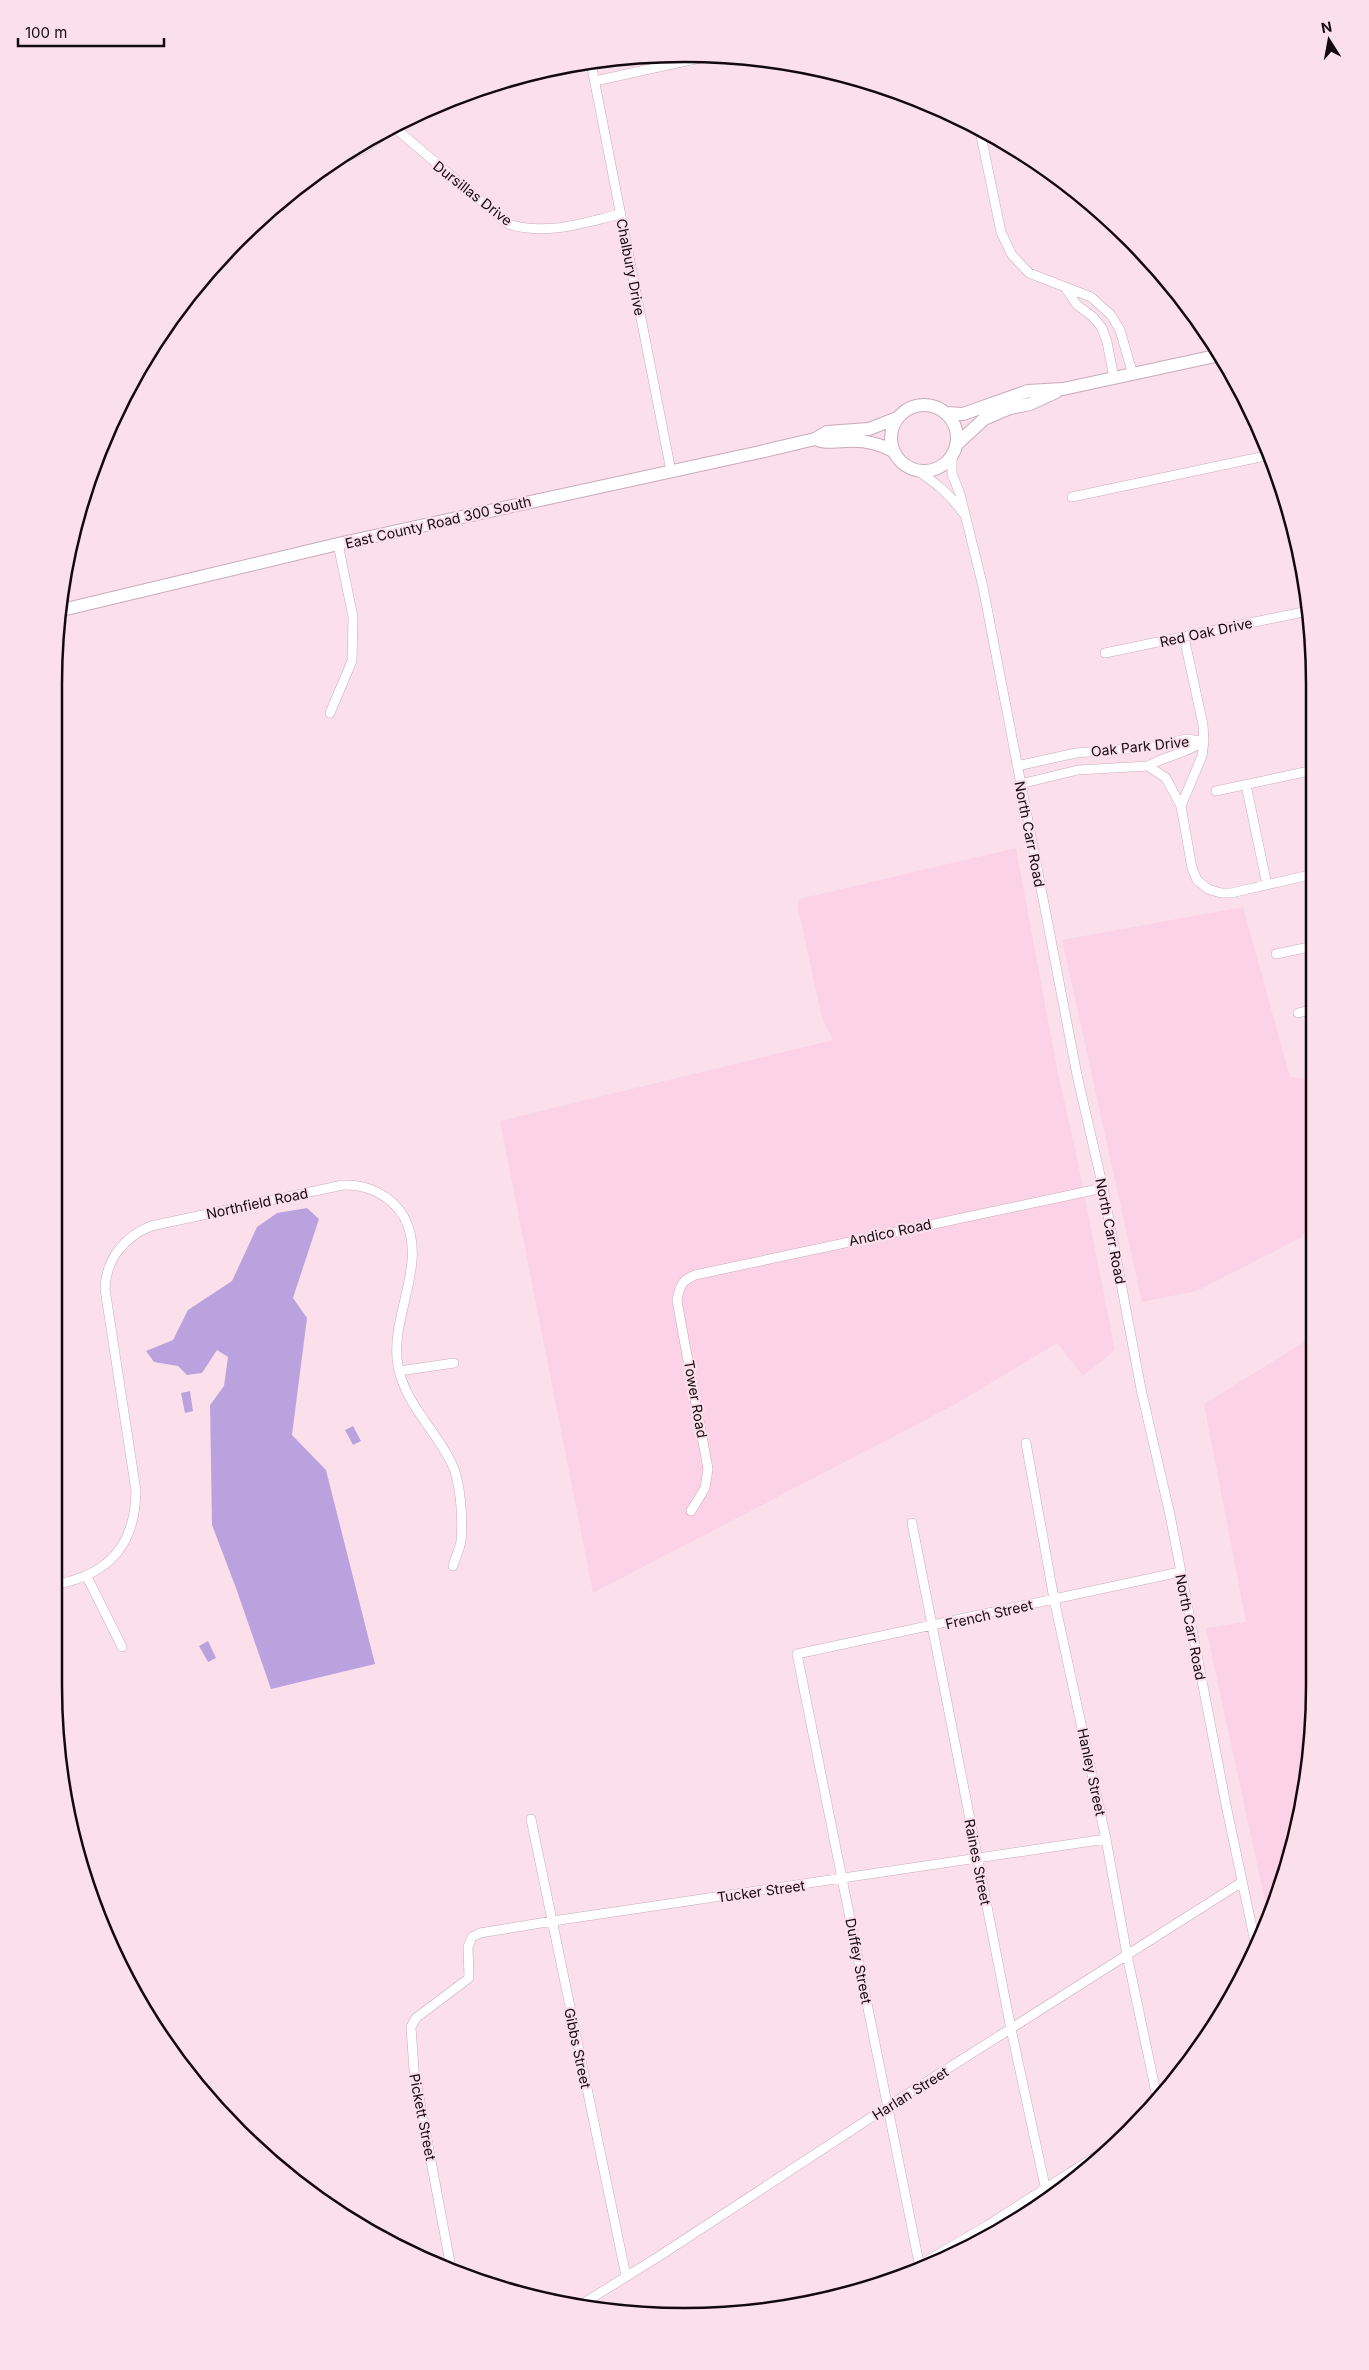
<svg xmlns="http://www.w3.org/2000/svg" width="1369" height="2370" viewBox="0 0 1369 2370" font-family="Inter,sans-serif">
	<rect width="100%" height="100%" fill="#fbe0ec"/>
	<!-- built -->
	<path fill="#fcd2e6" d="M1016,848L1058,1074L1074,1143L1115,1350L1083,1376L1057,1343L954,1405L593,1593L500,1121L833,1040L822,1018L798,908L799,899Z
		M1243,907L1290,1077L1314,1080V1216L1302,1237L1197,1291L1142,1302L1062,940Z
		M1314,1336V1727L1282,1888L1268,1915L1206,1628L1246,1622L1204,1404Z"/>
	<!-- water -->
	<path fill="#bba2df" d="M307,1208L319,1219L293,1298L307,1318L292,1435L326,1470L375,1664L271,1689L236,1588L212,1525L210,1405L224,1386L228,1357L217,1350L202,1373L187,1375L178,1366L154,1362L146,1351L173,1340L188,1310L232,1281L257,1227L277,1213Z
		M190,1391L193,1411L185,1413L181,1393Z
		M353,1426L361,1441L353,1445L345,1430Z
		M208,1641L216,1658L208,1662L199,1646Z"/>
	<g fill="none" stroke-linecap="round" stroke-linejoin="round">
		<!-- street casing -->
		<g stroke="#caaab9" stroke-width="10">
			<path id="street" d="M591,63L671,471
				M595,81L709,56
				M395,128L508,224C547,236 582,223 621,214
				M980,131L1001,232L1012,255L1029,273L1091,297L1111,315L1120,330L1133,375
				M334,160C355,156 370,145 387,132
				M1066,289L1077,305L1093,317L1102,328L1107,342L1114,378
				M952,455V474L960,494L983,587L1077,1075L1103,1188L1141,1389L1170,1515L1226,1805L1255,1942
				M916,470C935,482 950,494 963,513
				M1072,497L1270,455
				M1184,637L1203,725L1204,741L1202,756L1181,806L1192,868L1197,880L1208,889L1221,893H1231L1314,874
				M1105,653L1308,611
				M330,713L352,661L353,617L338,544
				M1017,766L1076,753L1152,747L1186,739L1204,741
				M1148,766L1166,778L1181,806
				M1020,784L1078,770L1148,766C1167,755 1185,754 1204,741
				M1246,785L1267,885
				M1216,791L1314,770
				M1276,954L1314,946
				M1298,1013L1314,1009
				M399,1371L454,1363
				M1026,1443L1054,1599L1106,1839L1127,1955L1158,2102
				M691,1511L705,1488L708,1469L677,1301C679,1287 682,1280 695,1275L1103,1188
				M912,1523L1011,2029L1048,2200
				M87,1577L122,1647
				M59,1584C110,1573 135,1545 136,1491L105,1289C106,1259 124,1237 151,1226L343,1185C368,1184 392,1196 404,1217C429,1264 389,1317 398,1366C405,1404 435,1429 451,1462C461,1481 463,1520 461,1541C460,1549 455,1558 453,1566
				M531,1819L626,2276
				M920,2265L988,2225L1109,2148
				M451,2268L414,2070L411,2027L416,2018L469,1978L468,1947L472,1937L480,1933L553,1921L1106,1839
				M920,2268L797,1654L1180,1572
				M579,2306L661,2255L887,2107L1242,1882"/>
		</g>
		<!-- secondary casing -->
		<g stroke="#caaab9" stroke-width="14">
			<path id="secondary" d="M891 438a33 33 0 1 1 66 0a33 33 0 1 1-66 0Z
				M946,413L963,414L1028,391L1063,389L1220,355
				M815,439C827,444 834,441 847,441C864,440 878,443 893,451
				M956,445L984,419L1010,408L1030,404L1056,392
				M62,610L338,544L760,452L815,439L827,432L869,429L897,418"/>
		</g>
		<!-- street -->
		<use href="#street" stroke="#fff" stroke-width="9"/>
		<!-- secondary -->
		<use href="#secondary" stroke="#fff" stroke-width="12"/>
	</g>
	<g text-anchor="middle" dominant-baseline="central" stroke-width="4.5" stroke-linejoin="round" paint-order="stroke">
		<!-- street labels -->
		<g font-size="14" fill="#13090e" stroke="#fbe0ec">
			<text transform="translate(473 193) rotate(38)">Dursillas Drive</text>
			<text transform="translate(631 267) rotate(79)">Chalbury Drive</text>
			<text transform="translate(438 522) rotate(-13)">East County Road 300 South</text>
			<text transform="translate(1206 632) rotate(-12)">Red Oak Drive</text>
			<text transform="translate(1140 746) rotate(-6)">Oak Park Drive</text>
			<text transform="translate(1030 834) rotate(79)">North Carr Road</text>
			<text transform="translate(257 1203) rotate(-12)">Northfield Road</text>
			<text transform="translate(1111 1231) rotate(79)">North Carr Road</text>
			<text transform="translate(890 1232) rotate(-12)">Andico Road</text>
			<text transform="translate(696 1399) rotate(80)">Tower Road</text>
			<text transform="translate(989 1614) rotate(-13)">French Street</text>
			<text transform="translate(1191 1627) rotate(79)">North Carr Road</text>
			<text transform="translate(1092 1772) rotate(78)">Hanley Street</text>
			<text transform="translate(978 1862) rotate(79)">Raines Street</text>
			<text transform="translate(761 1891) rotate(-8)">Tucker Street</text>
			<text transform="translate(859 1961) rotate(79)">Duffey Street</text>
			<text transform="translate(578 2048) rotate(78)">Gibbs Street</text>
			<text transform="translate(910 2093) rotate(-32)">Harlan Street</text>
			<text transform="translate(423 2117) rotate(79)">Pickett Street</text>
		</g>
	</g>
	<!-- crop -->
	<path d="M0 0H1369V2370H0ZM684 62H684A622 622 0 0 1 1306 684V1686A622 622 0 0 1 684 2308H684A622 622 0 0 1 62 1686V684A622 622 0 0 1 684 62Z" fill="#fbe0ec" fill-rule="evenodd"/>
	<path fill="none" stroke="#13090e" stroke-width="2.5" d="M684 62H684A622 622 0 0 1 1306 684V1686A622 622 0 0 1 684 2308H684A622 622 0 0 1 62 1686V684A622 622 0 0 1 684 62Z"/>
	<!-- north arrow -->
	<g transform="translate(1329 40) rotate(349)" stroke="#fbe0ec" stroke-width="4" paint-order="stroke">
	<path d="M0-4L9 19L0 12L-9 19Z" fill="#13090e"/>
	<text y="-8" font-size="14" font-weight="bold" text-anchor="middle" fill="#13090e">N</text>
	</g>
	<!-- scale -->
	<path d="M18 38v8h146v-8" fill="none" stroke="#13090e" stroke-width="2.5"/>
	<text x="25" y="38" font-size="15" fill="#13090e" stroke="#fbe0ec" stroke-width="4" paint-order="stroke">100 m</text>
</svg>
